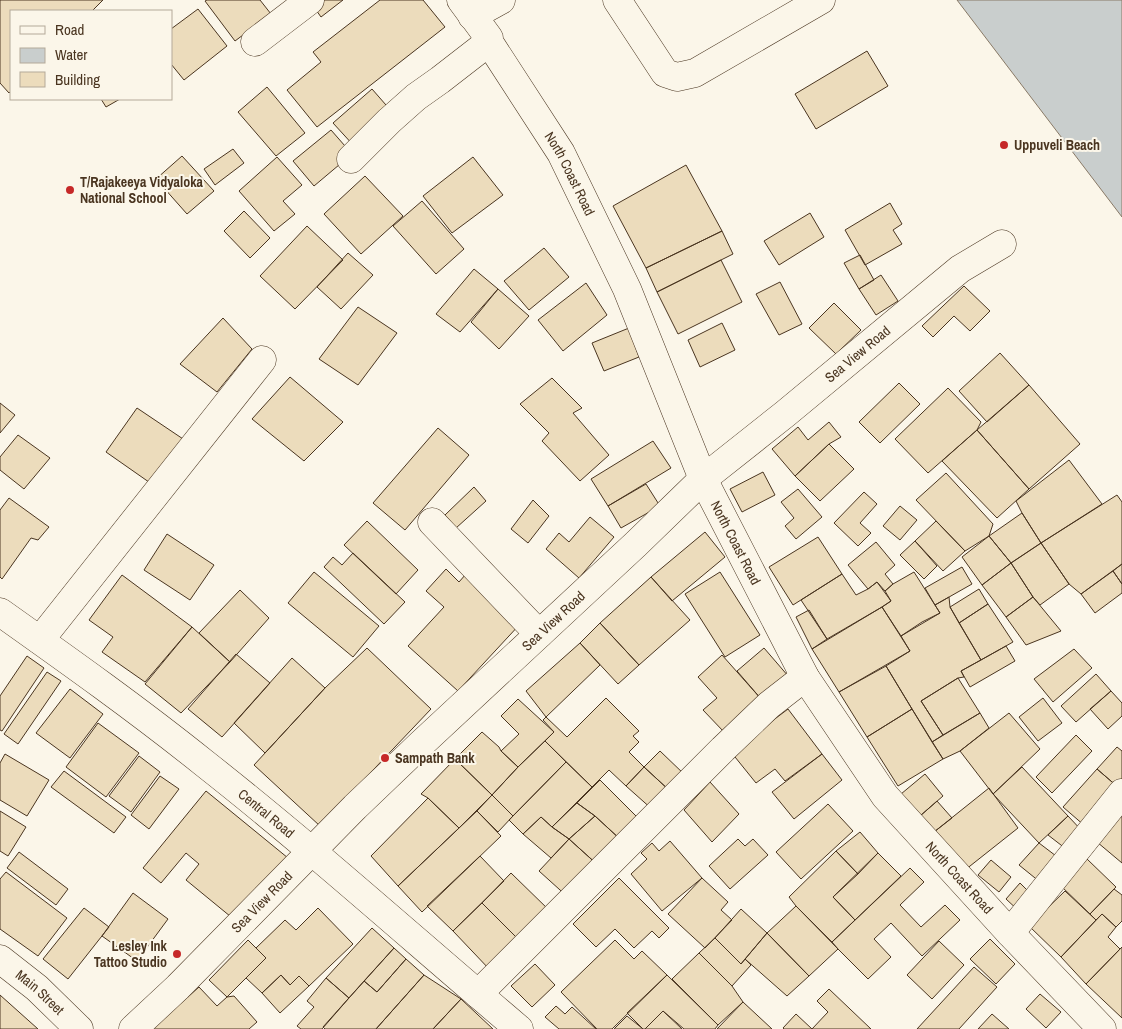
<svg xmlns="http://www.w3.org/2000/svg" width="1122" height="1029" viewBox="0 0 1122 1029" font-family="'Archivo Narrow',sans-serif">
	<rect width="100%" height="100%" fill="#fbf6e9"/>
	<!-- water -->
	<path fill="#c9cecd" stroke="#887966" d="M957,0H1122V217Z"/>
	<!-- building -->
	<path fill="#ecdcbc" stroke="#4a3520" d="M0,0H103L92,11H11V91L9,93L0,83Z
		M207,0H260L271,14L235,41L205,1Z
		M309,0H343L321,17Z
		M380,0H423L445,27L317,127L287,90L321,62L313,52Z
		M198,9L227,46L184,80L171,64V29Z
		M867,51L888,86L816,129L795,94Z
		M267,87L305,133L276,156L238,112Z
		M372,89L393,113L355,147L333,123Z
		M101,99H120L106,107Z
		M331,130L352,154L314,186L293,161Z
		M233,149L244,163L215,185L204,169Z
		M182,156L214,191L187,214L156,179Z
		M277,157L302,185L283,201L295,214L274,231L239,191Z
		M473,157L503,195L452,233L423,196Z
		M686,165L722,231L646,268L613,206Z
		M365,176L403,216L361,254L324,214Z
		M422,201L464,249L436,274L393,226Z
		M890,203L902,224L893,230L902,244L865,265L845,230Z
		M244,211L270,238L250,258L224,231Z
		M810,213L824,237L779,265L764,241Z
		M307,226L343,260L295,309L260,276Z
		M722,231L733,254L657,292L646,268Z
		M544,248L569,277L529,310L504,281Z
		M348,253L373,275L341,309L317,287Z
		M860,255L874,280L859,289L844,263Z
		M721,260L742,302L678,334L657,292Z
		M474,269L498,289L460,332L436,314Z
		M881,275L898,301L876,315L859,289Z
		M780,282L802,324L779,335L756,294Z
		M586,283L607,315L563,351L538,320Z
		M964,286L990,311L970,331L954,316L933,337L922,326Z
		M498,289L529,316L499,349L471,322Z
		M834,303L861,330L836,354L809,328Z
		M358,307L397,333L358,385L319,359Z
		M223,318L252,349L217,392L180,364Z
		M722,323L735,350L700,367L688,340Z
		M629,328L639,357L604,371L592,343Z
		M1000,353L1029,385L987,422L959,391Z
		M290,377L343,422L304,461L252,419Z
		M552,378L582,408L573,413L609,455L580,481L542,441L549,433L520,404Z
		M899,383L920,404L880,443L859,422Z
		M1029,385L1080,444L1029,489L977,430Z
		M948,388L981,422L977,430L928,473L895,439Z
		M0,403L15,415L0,433Z
		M137,408L192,445L156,487L106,452Z
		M829,422L841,437L829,444L795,476L772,449L798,427L808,440Z
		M438,428L469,455L405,530L373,503Z
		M977,430L1029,489L997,518L942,461Z
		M18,435L50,458L24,489L0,470V457Z
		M653,441L671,468L608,506L591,479Z
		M829,444L854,469L820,501L795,476Z
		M1069,460L1102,504L1041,543L1022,513L1016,501Z
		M763,472L775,495L742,512L730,489Z
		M946,473L993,524L989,536L965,551L916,500Z
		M646,484L660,506L621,528L608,506Z
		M474,487L486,501L456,528L445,515Z
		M798,489L822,517L796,539L785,526L794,518L781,502Z
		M864,492L877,504L860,523L871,533L858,546L834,523Z
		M1117,495L1122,502V564L1081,594L1069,584L1041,543Z
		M9,498L49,527L38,540L31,538L2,579L0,577V510Z
		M533,500L549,516L528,543L511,529Z
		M900,506L917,520L900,540L883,526Z
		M1022,513L1041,543L1011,563L989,536Z
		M590,517L614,537L579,578L546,549L559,533L569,542Z
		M367,521L418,570L396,594L344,545Z
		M936,521L965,551L943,571L915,541Z
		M705,532L725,557L672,601L651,577Z
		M167,534L214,565L190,600L144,570Z
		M989,536L1011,563L982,585L962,557Z
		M818,537L842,574L793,605L769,567Z
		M915,541L937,566L924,579L900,555Z
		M876,542L895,565L885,574L893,584L885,591L877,582L868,589L848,565Z
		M1041,543L1069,584L1040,605L1033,597L1011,563Z
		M353,553L405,602L384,624L324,567L333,557L342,565Z
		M1011,563L1033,597L1006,617L982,585Z
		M1122,564V584L1113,571Z
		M962,567L972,584L935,605L925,588Z
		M446,569L459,582L466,574L521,623L458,691L408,646L444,607L426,591Z
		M1113,571L1122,584V593L1095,613L1081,594Z
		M314,572L379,626L353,657L288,603Z
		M720,572L760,635L725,657L685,594Z
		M914,572L940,613L922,622L901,636L882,607L891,601L885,591L893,584Z
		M842,574L856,595L868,589L877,582L891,601L882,607L827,639L801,600Z
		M122,575L192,627L145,682L102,652L113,637L89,620Z
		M651,577L690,620L639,665L600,623Z
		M979,589L988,604L959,623L950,607Z
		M240,590L269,618L230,662L199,633Z
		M949,597L950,607L981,660L961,671L964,677L958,678L921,701L943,735L932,742L886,666L910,651L901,636L940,613L935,605Z
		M1033,597L1061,631L1026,645L1006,617Z
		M988,604L1013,642L981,660L959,623Z
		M882,607L910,651L839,692L812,649Z
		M809,610L827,639L812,649L796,617Z
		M600,623L639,665L618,684L580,643Z
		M192,627L230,662L181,713L145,684Z
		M580,643L600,665L546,717L526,691Z
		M1006,646L1015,661L970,687L961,671Z
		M367,648L431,709L320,826L254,765L325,688Z
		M764,648L789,677L762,700L737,671Z
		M1074,649L1092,668L1053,702L1034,679Z
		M236,654L270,683L222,737L188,709Z
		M722,655L762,700L724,732L703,710L717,698L698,677Z
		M27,656L44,668L2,731L0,730V696Z
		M292,658L325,688L265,753L234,723Z
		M886,666L912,709L867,737L839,692Z
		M47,672L61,681L18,744L4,734Z
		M1096,674L1111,691L1076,722L1061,706Z
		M958,678L980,713L943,735L921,701Z
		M70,689L103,714L70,758L36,733Z
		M1111,691L1122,703V716L1108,729L1090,709Z
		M606,698L639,731L633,736L639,742L629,752L644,767L626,786L609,770L592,787L545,741L554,732L543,720L546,717L567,737Z
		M1043,698L1062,723L1038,741L1019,717Z
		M518,699L554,732L518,767L501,751L519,734L501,716Z
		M788,709L822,754L785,781L775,769L756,783L731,752Z
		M912,709L943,759L898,786L867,737Z
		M980,713L989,728L960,751L943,759L932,742Z
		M1009,713L1040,749L993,794L960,751Z
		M98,723L139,753L106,797L66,767Z
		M482,732L499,747L501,751L518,767L492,795L455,759Z
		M1076,735L1092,751L1052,793L1036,777Z
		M545,741L566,762L513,816L492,795L518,767Z
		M1117,747L1122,751V785L1119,788L1097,769Z
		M660,751L685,775L670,791L644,767Z
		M5,754L49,780L27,816L0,800V763Z
		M822,754L842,780L794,819L772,792Z
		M139,756L160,772L131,812L109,796Z
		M455,759L492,795L459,828L428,798L421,794Z
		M566,762L592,787L552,827L541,817L523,834L509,820Z
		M644,767L670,791L653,810L626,786Z
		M1022,767L1068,816L1039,843L993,794Z
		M1097,769L1119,788L1085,826L1063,807Z
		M64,771L126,817L114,833L51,787Z
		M925,774L943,796L920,816L901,794Z
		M160,776L179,789L149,829L131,815Z
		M600,780L640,820L621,840L595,816L577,803Z
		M710,782L739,814L712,842L684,810Z
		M989,788L1018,828L965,870L934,832Z
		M206,791L288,858L236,921L186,880L199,864L186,853L161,883L143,868Z
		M492,795L513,816L498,832L477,811Z
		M428,798L459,828L398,886L371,856Z
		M937,801L952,818L934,832L920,816Z
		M577,803L595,816L569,839L552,827Z
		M828,804L853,831L801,879L776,852Z
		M0,811L26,827L8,856L0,851Z
		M477,811L501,836L422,912L398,886Z
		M1119,815L1122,817V863L1097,842Z
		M595,816L621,840L600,867L569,839Z
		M1068,816L1084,833L1070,852L1048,835Z
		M541,817L552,827L569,839L551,858L523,834Z
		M860,832L878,853L858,874L836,851Z
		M569,839L600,867L570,899L539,871Z
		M738,839L745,846L753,839L768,855L730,889L709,866Z
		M670,841L702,878L662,911L631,874L647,859L641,853L652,843L659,851Z
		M1039,843L1060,859L1040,882L1019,865Z
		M836,851L858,874L833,897L855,920L832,942L796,906L789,897Z
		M19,852L68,889L56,905L7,868Z
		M878,853L901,876L855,920L833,897Z
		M480,856L504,881L453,931L427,906Z
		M1087,859L1116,887L1090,914L1061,886Z
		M991,860L1011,877L999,892L978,875Z
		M910,868L924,882L900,905L921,927L945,905L960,920L922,956L891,923L874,939L891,957L868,979L838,949L832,942Z
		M6,872L67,918L38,956L0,929V879Z
		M511,873L551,912L521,942L482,903Z
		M619,878L669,928L659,938L652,931L634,948L615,929L596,947L573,924Z
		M702,878L728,902L721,910L732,920L705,948L668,914Z
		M1020,883L1034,897L1020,912L1006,899Z
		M1114,889L1122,895V921L1116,927L1102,914L1096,920L1090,914Z
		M1065,891L1096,920L1061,957L1029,926Z
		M133,893L168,919L137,961L102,936Z
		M482,903L521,942L491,971L453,931Z
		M796,906L838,949L809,976L767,933Z
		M84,908L109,927L68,979L43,959Z
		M318,908L353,944L309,986L299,976L290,985L281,975L262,993L246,978L266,958L256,948L285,920L296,930Z
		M741,909L767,933L741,964L715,938Z
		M1102,914L1116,927L1108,937L1120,949L1086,984L1061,957Z
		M372,928L394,948L349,998L326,978Z
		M767,933L809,976L787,996L745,959Z
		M715,938L741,964L745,959L751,965L732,986L699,953Z
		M990,939L1015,964L996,984L970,959Z
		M248,940L266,958L227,997L209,980Z
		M615,940L634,959L642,951L667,975L612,1029H597L561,992Z
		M939,941L964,965L932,999L907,975Z
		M1122,947V1018L1086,984Z
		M394,948L406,959L377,992L364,981Z
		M699,953L732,986L743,1002L718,1025L672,979Z
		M406,959L424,975L376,1029H325L323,1027L364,981L377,992Z
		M535,964L555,985L532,1007L511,986Z
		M974,967L997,987L959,1029H917Z
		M281,975L290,985L299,976L309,986L280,1013L262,993Z
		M424,975L461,999L433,1029H376Z
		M667,975L718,1025L715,1029H684L663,1011L645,1029H643L627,1013Z
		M326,978L349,998L322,1029H301L297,1026L314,1007L307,1001Z
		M199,987L217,1006L227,997L234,996L257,1022L249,1029H152Z
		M829,989L871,1029H784L783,1028L796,1014L812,1029L828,1012L817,1001Z
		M1040,994L1061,1012L1046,1028L1026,1009Z
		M0,995L38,1029H0Z
		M461,999L493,1029H433Z
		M743,1002L772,1029H717Z
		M556,1006L565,1014L572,1007L596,1029H559L545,1017Z
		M663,1011L682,1029H645Z
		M992,1014L1009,1029H978Z
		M627,1016L643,1029H614Z"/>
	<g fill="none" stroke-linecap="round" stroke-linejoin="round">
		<!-- street casing -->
		<g stroke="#4a3520" stroke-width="29">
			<path id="street" d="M617,0L665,73L677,77L695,73L821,0
				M472,16L501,0
				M255,42L310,0
				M351,159L389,121L416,97L440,80L489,42
				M432,522L539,634
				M40,640L262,360
				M1010,933L1122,793
				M478,994L723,749L769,705L805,677"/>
		</g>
		<!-- secondary casing -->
		<g stroke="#4a3520" stroke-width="29">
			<g id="secondary">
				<path id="s1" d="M0,612C69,661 138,710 204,763C312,848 414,940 519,1029"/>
				<path id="s2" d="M0,959L37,988L79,1029"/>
				<path id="s3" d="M133,1029L178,987L355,807L421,744L636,544L703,479L785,414L960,269L1002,244"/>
			</g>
		</g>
		<!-- primary casing -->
		<g stroke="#4a3520" stroke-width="29">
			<g id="primary">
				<path id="s4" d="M461,0L489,38V42L561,153L627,289L703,479L805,677L885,796L1010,933L1102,1029"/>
			</g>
		</g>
		<!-- street -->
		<use href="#street" stroke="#fbf6e9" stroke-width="28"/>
		<!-- secondary -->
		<use href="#secondary" stroke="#fbf6e9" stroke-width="28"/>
		<!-- primary -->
		<use href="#primary" stroke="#fbf6e9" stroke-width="28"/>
	</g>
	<!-- markers -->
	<g fill="#c62828" stroke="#fbf6e9" stroke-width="2">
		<circle cx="1004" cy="145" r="5"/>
		<circle cx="70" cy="190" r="5"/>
		<circle cx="385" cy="758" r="5"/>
		<circle cx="177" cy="954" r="5"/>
	</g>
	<g text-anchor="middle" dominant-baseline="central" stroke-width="4" stroke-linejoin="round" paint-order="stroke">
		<!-- poi labels -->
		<g font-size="14" font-weight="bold" fill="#4a3520" stroke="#fbf6e9" text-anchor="start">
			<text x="1014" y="145">Uppuveli Beach</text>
			<text x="80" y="182">T/Rajakeeya Vidyaloka<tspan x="80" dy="16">National School</tspan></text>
			<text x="395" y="758">Sampath Bank</text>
			<text x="167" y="946" text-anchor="end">Lesley Ink<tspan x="167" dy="16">Tattoo Studio</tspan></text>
		</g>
		<!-- street labels -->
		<g font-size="14" fill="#4a3520" stroke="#fbf6e9">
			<text stroke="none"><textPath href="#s4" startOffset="206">North Coast Road</textPath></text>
			<text stroke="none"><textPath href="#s3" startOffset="991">Sea View Road</textPath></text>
			<text stroke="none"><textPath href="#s4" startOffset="611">North Coast Road</textPath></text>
			<text stroke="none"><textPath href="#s3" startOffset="586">Sea View Road</textPath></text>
			<text stroke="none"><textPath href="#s1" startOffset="334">Central Road</textPath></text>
			<text stroke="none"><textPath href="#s4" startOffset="1016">North Coast Road</textPath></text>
			<text stroke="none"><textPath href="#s3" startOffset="181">Sea View Road</textPath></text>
			<text stroke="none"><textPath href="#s2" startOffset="52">Main Street</textPath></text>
		</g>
	</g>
	<!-- legend -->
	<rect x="10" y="10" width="162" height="90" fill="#fbf6e9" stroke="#b4a999"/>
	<rect x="20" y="26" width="25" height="8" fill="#fbf6e9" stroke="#b4a999"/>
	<text x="55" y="35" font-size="15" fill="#4a3520">Road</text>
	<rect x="20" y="48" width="25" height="15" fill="#c9cecd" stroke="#b4a999"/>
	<text x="55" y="60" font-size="15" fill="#4a3520">Water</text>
	<rect x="20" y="72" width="25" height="15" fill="#ecdcbc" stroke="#b4a999"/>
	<text x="55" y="85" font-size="15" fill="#4a3520">Building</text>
</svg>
